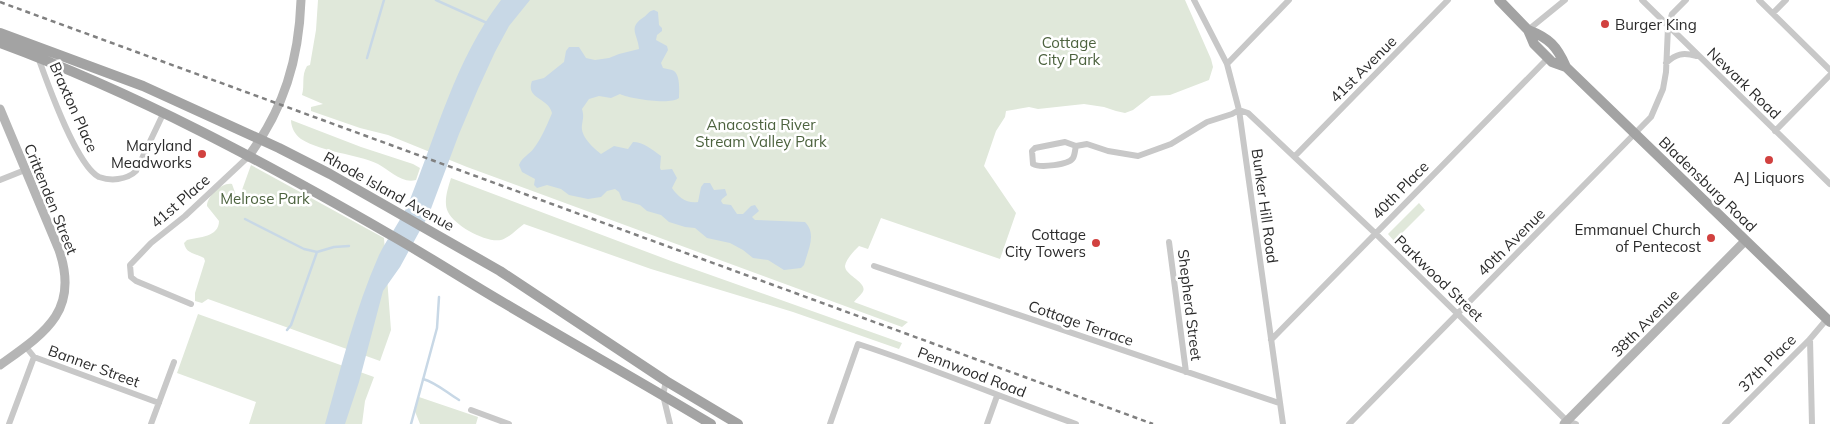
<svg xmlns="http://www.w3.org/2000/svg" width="1830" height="424" viewBox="0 0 1830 424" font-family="Mulish,sans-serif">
	<rect width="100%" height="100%" fill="#fff"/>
	<!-- green -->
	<path fill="#e0e8da" d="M318,0H1185L1211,59L1213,67L1209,80L1170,95L1151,96L1133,110L1125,113L1116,111L1104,107L1084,104L1038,109L1029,107L1006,111L1005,117L996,131L984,166L1016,213L1000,259L881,218L868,249L859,246C854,251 846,259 845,266C845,276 870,283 862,293C860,296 856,299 854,302L908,322L902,327L467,167L388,135L360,128L311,111V107L323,104L302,95C305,85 301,76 307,66L310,65L316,30Z
		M291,120L361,147L413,164L420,168L416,180C402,184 389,170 378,164C354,153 324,153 301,139C295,135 291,127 291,120Z
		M251,165L384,238L391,330L380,361L208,299L202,303L195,301V293L205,261L204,258C195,253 186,254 184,243L187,240C199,237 219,237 219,221L207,206C207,196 222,182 232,184L238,201Z
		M451,178L671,261L902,343L899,349L793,312L651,269L524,224C517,229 509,238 501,240C486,243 455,226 448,212C443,202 448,188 451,178Z
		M1419,203L1425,210L1394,241L1388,234Z
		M198,314L374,377L365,401L362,424H249L256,402L177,373Z
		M419,397L478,417L476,424H420L414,409Z"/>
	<!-- water -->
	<path fill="#c8d8e6" d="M501,0H530L509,26L495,52L478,89L459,134L429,214L400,267L383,291L359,382L345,424H325C341,368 355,309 379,255C388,237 401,221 409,202C437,133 455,60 501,0Z
		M654,10L658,12L659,25L662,28V31L657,35L656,40L667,46L668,50L661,63L663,68C666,69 669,69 672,70C681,73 679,91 679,98C671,105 630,99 620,94L611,98L599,96L589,99L582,109C584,116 583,118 582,125C580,136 593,148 601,154L614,146L628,149L633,142C643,142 653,150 661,156L660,168L661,170L672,169L677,178L672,188C678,197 687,204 698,202L701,187L704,183H710L714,190L725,189L727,195L722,199L721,201L723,204L731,205L737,214H743L751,206L755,205L759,211L752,217L755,220L805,222C817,234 808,250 804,265L801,268L784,270L768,260L753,258L743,250L730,243L707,238L695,228L685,227L669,222L661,215L647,211L640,205L622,200L619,192L615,189L607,191L601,197L588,199L569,195L561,189L547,185L537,188L534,185L535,179L522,172L519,165C522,157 529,155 534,148C540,141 549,121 552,113C549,98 525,99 532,81L544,78L564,62L566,51L569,47H579L586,58L595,60L609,58L619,54L639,49C638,34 627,28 644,17C648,14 649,11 654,10Z"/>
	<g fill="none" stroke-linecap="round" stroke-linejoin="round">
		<!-- stream -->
		<path stroke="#c8d8e6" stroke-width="2.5" d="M436,0L487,23
			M367,58L384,0
			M245,219L304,249L317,252
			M287,330L291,325L317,252L334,247L349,246
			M423,379C437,383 447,393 459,400
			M411,424L437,328L439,297"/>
		<!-- street -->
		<path stroke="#c8c8c8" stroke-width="6" d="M1194,0L1227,64L1239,110L1283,424
			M1642,0L1830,184
			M1759,0L1830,70
			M1773,13L1786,0
			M1528,30L1565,0
			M38,57C47,82 76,165 99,177C105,179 112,180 118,179C125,178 131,176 136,171L164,112
			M1666,63C1676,54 1683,52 1696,56
			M1227,64L1289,0
			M1239,110L1248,113L1376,234L1567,421L1576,424
			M1775,131L1830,75
			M1076,146C1075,149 1075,155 1073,158C1069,165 1040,168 1033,164L1032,151L1035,148L1065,142L1076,146L1087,144L1108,151L1138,156L1171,144L1207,122L1232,114L1239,110
			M1295,156L1448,0
			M0,180L25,170
			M1169,242L1186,372
			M874,266L1279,403
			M191,304L136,281L131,277L130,265L151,243L185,216L248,157
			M1810,339L1812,424
			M1271,340L1548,58
			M26,347L34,357L159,403
			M666,381L663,395L670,424
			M471,410L509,424
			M9,424L34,357
			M151,424L174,362
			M830,424L858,344C932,368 1003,398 1076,424
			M987,424L997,396
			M1349,424L1651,117L1663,89L1666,72L1668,27L1672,14L1686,0
			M1725,424L1810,339L1827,319"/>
		<!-- secondary -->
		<path stroke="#b5b5b5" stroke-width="9" d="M0,109L59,250C80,311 45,333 0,365
			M248,157C284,109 299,59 301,0
			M1564,424L1745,241"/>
		<!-- primary -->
		<path stroke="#a3a3a3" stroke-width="10" d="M1499,0L1528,30L1534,44L1552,62L1566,67
			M1528,30C1549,38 1557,46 1566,67L1830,322
			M0,33L143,86L279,148L330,174L500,271L666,381L738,424
			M0,43C136,93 264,162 389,234C428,256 466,281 504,303C573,344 643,383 711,424"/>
		<!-- rail -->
		<path stroke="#808080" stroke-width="2.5" stroke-dasharray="5 4" stroke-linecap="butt" d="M0,2L1153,424"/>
	</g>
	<!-- markers -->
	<g fill="#d1413f" stroke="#fff" stroke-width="2">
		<circle cx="1605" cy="24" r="5"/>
		<circle cx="202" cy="154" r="5"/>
		<circle cx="1769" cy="160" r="5"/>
		<circle cx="1711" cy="238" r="5"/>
		<circle cx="1096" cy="243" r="5"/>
	</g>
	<g text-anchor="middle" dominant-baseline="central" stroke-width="5" stroke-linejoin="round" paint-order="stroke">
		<!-- poi labels -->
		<g font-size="15" fill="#2b2b2b" stroke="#fff" text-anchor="end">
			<text x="1615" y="24" text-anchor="start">Burger King</text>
			<text x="192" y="145">Maryland<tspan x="192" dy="17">Meadworks</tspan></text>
			<text x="1769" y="177" text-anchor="middle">AJ Liquors</text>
			<text x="1701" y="229">Emmanuel Church<tspan x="1701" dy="17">of Pentecost</tspan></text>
			<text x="1086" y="234">Cottage<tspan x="1086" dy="17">City Towers</tspan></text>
		</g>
		<!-- park labels -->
		<g font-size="15" fill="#4c623e" stroke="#fff">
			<text x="1069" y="42">Cottage<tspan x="1069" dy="17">City Park</tspan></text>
			<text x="761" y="124">Anacostia River<tspan x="761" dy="17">Stream Valley Park</tspan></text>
			<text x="265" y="198">Melrose Park</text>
		</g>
		<!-- street labels -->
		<g font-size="15" fill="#2b2b2b" stroke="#fff">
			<text transform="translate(1363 69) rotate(-45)">41st Avenue</text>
			<text transform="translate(1744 83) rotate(44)">Newark Road</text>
			<text transform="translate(74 107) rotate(66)">Braxton Place</text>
			<text transform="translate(1708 184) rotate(44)">Bladensburg Road</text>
			<text transform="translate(1400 190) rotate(-46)">40th Place</text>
			<text transform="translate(389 191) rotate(29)">Rhode Island Avenue</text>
			<text transform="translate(51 199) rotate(68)">Crittenden Street</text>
			<text transform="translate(180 201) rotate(-41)">41st Place</text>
			<text transform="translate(1265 206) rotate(82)">Bunker Hill Road</text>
			<text transform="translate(1511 242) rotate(-45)">40th Avenue</text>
			<text transform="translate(1439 278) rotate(44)">Parkwood Street</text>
			<text transform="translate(1190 305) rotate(83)">Shepherd Street</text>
			<text transform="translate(1081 323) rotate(19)">Cottage Terrace</text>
			<text transform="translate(1645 323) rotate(-45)">38th Avenue</text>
			<text transform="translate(1767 363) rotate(-45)">37th Place</text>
			<text transform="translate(94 366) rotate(20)">Banner Street</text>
			<text transform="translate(972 372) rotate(21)">Pennwood Road</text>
		</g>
	</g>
</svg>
